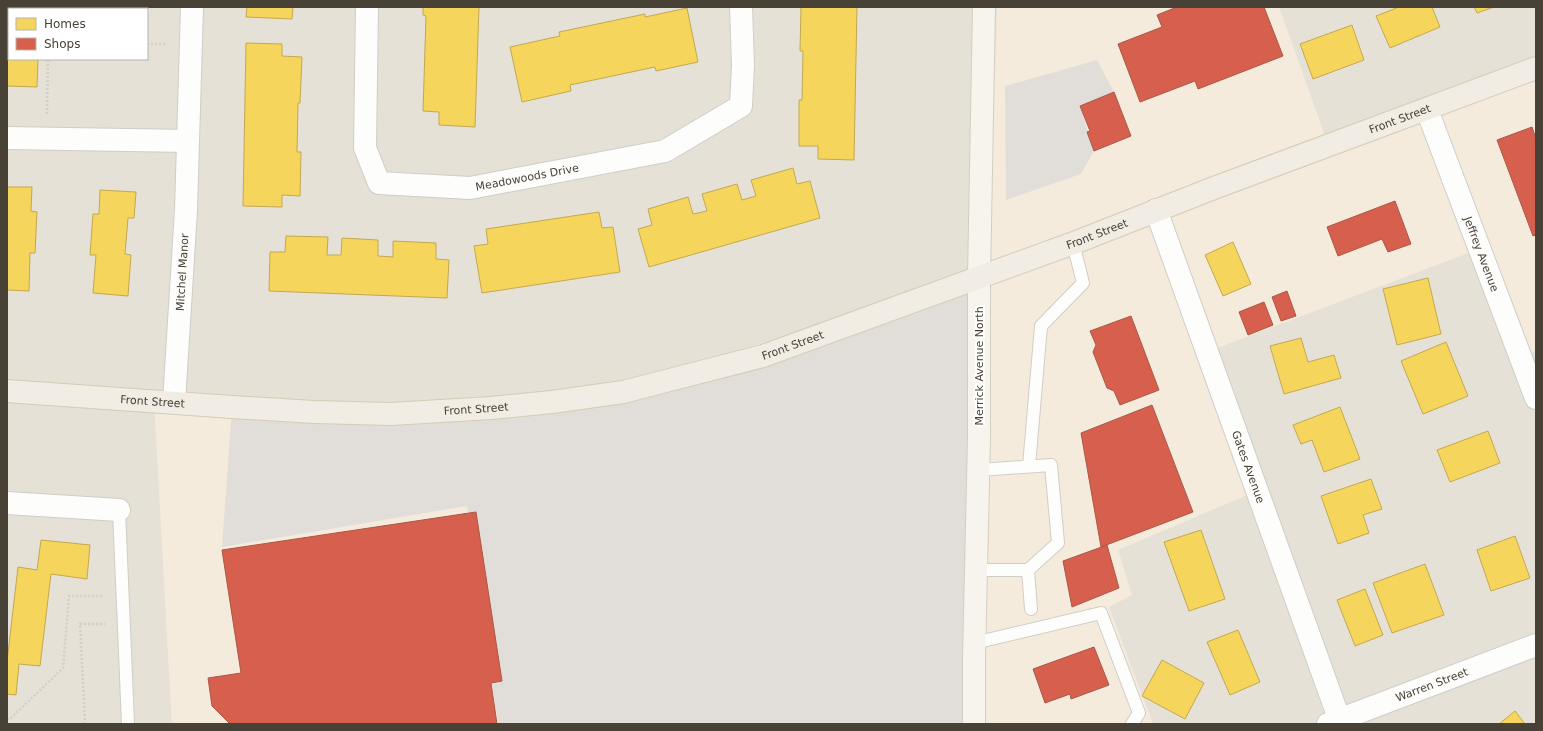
<svg xmlns="http://www.w3.org/2000/svg" width="1543" height="731" viewBox="0 0 1543 731" font-family="'DejaVu Sans',sans-serif">
	<rect width="100%" height="100%" fill="#f2efea"/>
	<!-- residential -->
	<path fill="#e6e1d7" fill-rule="evenodd" d="M7,7H1536V724H975L605,395L438,413L155,401L172,724H7ZM9,9H147V59H9Z"/>
	<!-- commercial -->
	<path fill="#f5ebdc" d="M997,7H1279L1328,144L1536,74V351L1528,354L1487,246L1204,353L1254,492L1118,550L1132,595L1109,607L1153,724H172L154,401L438,413L605,395L989,268Z"/>
	<!-- parking -->
	<path fill="#e1deda" d="M1097,60L1114,92L1080,106L1094,151L1081,174L1006,200L1005,86Z
		M979,278L972,724H498L467,506L222,547L232,407L314,412L623,392Z"/>
	<!-- homes -->
	<path fill="#f6d55c" stroke="#c2a950" d="M7,7H16V9H9V59H38L37,87L7,86Z
		M96,7H133V9H96Z
		M247,7H293L292,19L246,17Z
		M423,7H479L475,127L439,125V112L423,111L426,16L423,15Z
		M801,7H857L854,160L818,159V146H799V100H802L803,51H800Z
		M1399,7H1432L1440,27L1390,48L1376,16Z
		M1474,7H1494L1477,13Z
		M687,8L698,62L656,71L655,67L570,85L571,91L522,102L510,47L560,36L559,32L645,14V17Z
		M1352,25L1364,60L1313,79L1300,44Z
		M246,43L282,44V56L302,57L300,103H298L297,152H301L300,196L282,195V207L243,206Z
		M793,168L797,184L810,181L820,218L649,267L638,229L652,225L648,209L688,197L693,214L707,211L702,194L737,184L742,200L756,196L751,180Z
		M7,187H32L31,211L37,212L35,253H30L29,291L7,290Z
		M100,190L136,192L134,218H128L125,254L131,255L128,296L93,293L96,255H90L93,214H99Z
		M599,212L602,228L613,227L620,272L482,293L474,246L488,244L486,229Z
		M286,236L328,237L327,255H341L342,238L378,240V256L393,257V241L436,243V259L449,260L447,298L269,291L270,252H285Z
		M1233,242L1251,284L1223,296L1205,255Z
		M1428,278L1441,334L1397,345L1383,289Z
		M1301,338L1308,362L1334,355L1341,378L1284,394L1270,346Z
		M1446,342L1468,396L1423,414L1401,361Z
		M1340,407L1360,459L1324,472L1312,440L1301,444L1293,425Z
		M1488,431L1500,463L1450,482L1437,450Z
		M1371,479L1382,509L1363,515L1369,533L1338,544L1321,496Z
		M1201,530L1225,599L1189,611L1164,542Z
		M1515,536L1530,578L1491,591L1477,550Z
		M41,540L90,545L87,579L51,574L40,666L19,664L16,695L7,694V662L18,567L37,570Z
		M1425,564L1444,615L1392,633L1373,583Z
		M1365,589L1383,635L1355,646L1337,600Z
		M1238,630L1260,682L1230,695L1207,642Z
		M1162,660L1204,683L1185,719L1142,696Z
		M1515,711L1525,724H1499Z"/>
	<!-- shops -->
	<path fill="#d6604d" stroke="#ab5746" d="M1177,7H1264L1283,56L1198,89L1195,81L1140,102L1118,44L1162,27L1157,15Z
		M1114,92L1131,136L1094,151L1087,132L1090,131L1080,106Z
		M1532,127L1536,139V235L1533,236L1497,140Z
		M1395,201L1411,244L1388,252L1382,239L1338,256L1327,227Z
		M1287,291L1296,316L1281,321L1272,297Z
		M1264,302L1273,325L1248,335L1239,312Z
		M1131,316L1159,390L1120,405L1114,391L1107,388L1093,352L1096,345L1090,331Z
		M1152,405L1193,512L1101,547L1081,433Z
		M476,512L502,681L491,683L497,724H230L212,706L208,678L241,673L222,550Z
		M1107,545L1119,588L1072,607L1063,561Z
		M1094,647L1109,685L1071,699L1070,694L1045,703L1033,669Z"/>
	<g fill="none" stroke-linecap="round" stroke-linejoin="round">
		<!-- lane casing -->
		<g stroke="#d0cdc7" stroke-width="14">
			<path id="lane" d="M1029,466L1041,326L1083,283L1073,243
				M119,510L128,724
				M976,570H1028L1058,543L1051,465L978,470
				M1028,570L1031,609
				M974,643L1101,613L1139,713L1132,724"/>
		</g>
		<!-- street casing -->
		<g stroke="#d0cdc7" stroke-width="24">
			<g id="street">
				<path id="s1" d="M367,7L365,148L379,183L470,188L665,151L741,106L743,65L741,7"/>
				<path id="s2" d="M1427,110L1536,398"/>
				<path d="M7,138L188,141"/>
				<path id="s3" d="M1156,210L1341,724"/>
				<path id="s4" d="M174,402L186,210L192,7"/>
				<path d="M7,503L119,510"/>
				<path id="s5" d="M1328,724L1536,645"/>
			</g>
		</g>
		<!-- secondary casing -->
		<g stroke="#d3cec1" stroke-width="24">
			<path id="secondary" d="M974,724V658L979,437V278L984,7"/>
		</g>
		<!-- primary casing -->
		<g stroke="#d5cbb6" stroke-width="24">
			<g id="primary">
				<path id="s6" d="M7,391L232,407L314,412L391,414L491,408L552,402L623,392L763,356L1079,241L1214,188L1536,68"/>
			</g>
		</g>
		<!-- path -->
		<path stroke="#d2cfca" stroke-width="2.5" stroke-dasharray="2 2" stroke-linecap="butt" d="M45,7L46,9
			M57,9V7
			M147,44H166
			M47,114L48,59
			M7,719H10L63,668L69,596H104
			M85,724L80,624H105"/>
		<!-- lane -->
		<use href="#lane" stroke="#fdfdfc" stroke-width="12"/>
		<!-- street -->
		<use href="#street" stroke="#fdfdfc" stroke-width="22"/>
		<!-- secondary -->
		<use href="#secondary" stroke="#f7f4ee" stroke-width="22"/>
		<!-- primary -->
		<use href="#primary" stroke="#f1ede4" stroke-width="22"/>
	</g>
	<g text-anchor="middle" dominant-baseline="central" stroke-width="4" stroke-linejoin="round" paint-order="stroke">
		<!-- street labels -->
		<g font-size="11" fill="#484135" stroke="#fff">
			<text stroke="none"><textPath href="#s6" startOffset="1442">Front Street</textPath></text>
			<text stroke="none"><textPath href="#s1" startOffset="328">Meadowoods Drive</textPath></text>
			<text stroke="none"><textPath href="#s6" startOffset="1118">Front Street</textPath></text>
			<text stroke="none"><textPath href="#s2" startOffset="154">Jeffrey Avenue</textPath></text>
			<text stroke="none"><textPath href="#s4" startOffset="130">Mitchel Manor</textPath></text>
			<text stroke="none"><textPath href="#s6" startOffset="794">Front Street</textPath></text>
			<text transform="translate(979 366) rotate(-90)">Merrick Avenue North</text>
			<text stroke="none"><textPath href="#s6" startOffset="146">Front Street</textPath></text>
			<text stroke="none"><textPath href="#s6" startOffset="470">Front Street</textPath></text>
			<text stroke="none"><textPath href="#s3" startOffset="273">Gates Avenue</textPath></text>
			<text stroke="none"><textPath href="#s5" startOffset="111">Warren Street</textPath></text>
		</g>
	</g>
	<!-- border -->
	<rect width="1543" height="731" fill="none" stroke="#484135" stroke-width="16"/>
	<!-- legend -->
	<rect x="8" y="8" width="140" height="52" fill="#ffffff" stroke="#b6b3ae"/>
	<rect x="16" y="18" width="20" height="12" fill="#f6d55c" stroke="#b6b3ae"/>
	<text x="44" y="28" font-size="12" fill="#484135">Homes</text>
	<rect x="16" y="38" width="20" height="12" fill="#d6604d" stroke="#b6b3ae"/>
	<text x="44" y="48" font-size="12" fill="#484135">Shops</text>
</svg>
